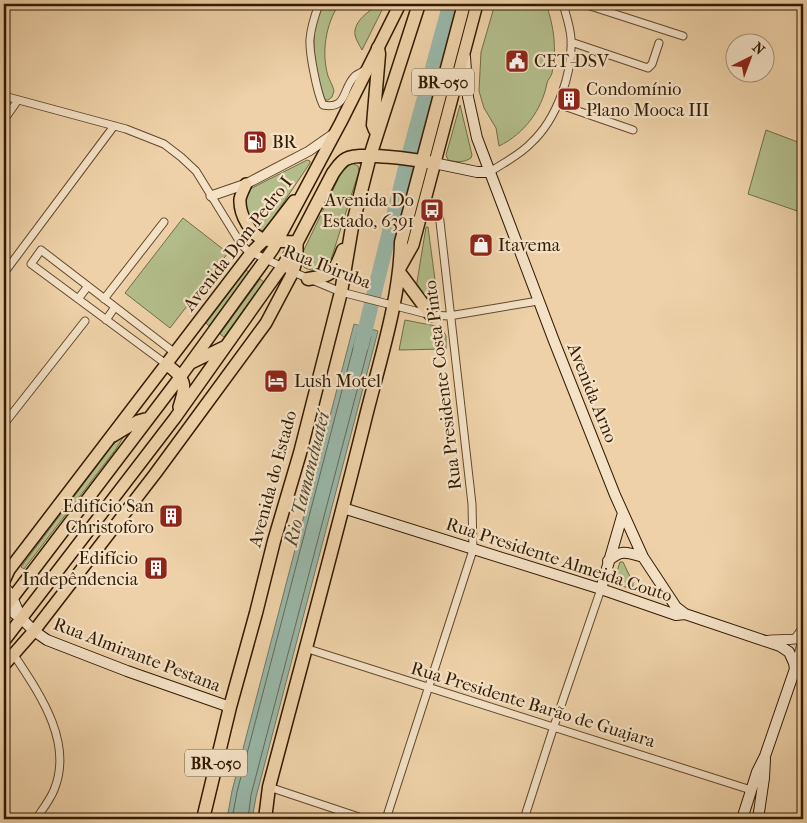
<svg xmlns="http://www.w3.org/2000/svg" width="807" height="823" viewBox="0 0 807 823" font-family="'IM FELL French Canon',serif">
	<rect width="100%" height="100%" fill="#eed1a8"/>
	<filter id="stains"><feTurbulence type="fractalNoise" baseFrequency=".004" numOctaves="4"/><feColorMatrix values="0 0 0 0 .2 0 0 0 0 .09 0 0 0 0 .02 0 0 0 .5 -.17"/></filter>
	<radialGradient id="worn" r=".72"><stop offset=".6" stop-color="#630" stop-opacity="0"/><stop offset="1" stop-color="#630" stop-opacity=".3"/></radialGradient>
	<!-- green -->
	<path fill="#b3bd8b" stroke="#726c46" d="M323,4H339C326,24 321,52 328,76C330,81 333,86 334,91L332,97L328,100H325C318,82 313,57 314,38C314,26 319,14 323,4Z
		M380,4H385L362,50C360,46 356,40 355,35C353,21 370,10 380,4Z
		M495,4H546C554,26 557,49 552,73C551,77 548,79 547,83C542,110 524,134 499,146L496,128L484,108L479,91L481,52Z
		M460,105L472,155L471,158C463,163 457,162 448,160L446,155Z
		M766,130L803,144V213L748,194Z
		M307,160L310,161V163L265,230L258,231C252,224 244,209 244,200C244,196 248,192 250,189Z
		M352,163L358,166L359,171L329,266L327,269L319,273L305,268L300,263L301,256L342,171L345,167Z
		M183,218L228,253L170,328L125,293Z
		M426,227H428L437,295L434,301L429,302L416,288Z
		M246,270L249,272L209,326L206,323Z
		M260,279L264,282L224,337L220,334Z
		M405,320L441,327L446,336V349L399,350Z
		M127,431L116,449L24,569L21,567L112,446Z
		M620,562H623L633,583V586L631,589L613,583Z"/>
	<!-- water -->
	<path fill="#99b7a9" stroke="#707966" d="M354,324L378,331L256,797L252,819H227L232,791Z"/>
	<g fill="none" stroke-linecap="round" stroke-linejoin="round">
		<!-- shore -->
		<path stroke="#666956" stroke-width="1" d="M232,819L237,792L357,333L360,331L370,334L371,337L251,795L248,819"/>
		<!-- river -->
		<path stroke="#99b7a9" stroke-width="15" d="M361,346L407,162L450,4"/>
		<!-- minor casing -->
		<g stroke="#61482c" stroke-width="9">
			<path id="minor" d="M319,4C315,15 311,26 310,39C309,52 317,93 323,105C348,110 342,88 355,76C358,74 362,72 365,70
				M584,4L683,36
				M571,42L648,68L652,64L659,43
				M4,96L126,129L164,144L181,157L196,171L241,244L247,250L293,272L341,292L431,315L449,316L538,301
				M558,104L633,130
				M4,120L18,100
				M490,172C503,163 520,155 531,143C557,119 573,73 571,38C570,26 566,15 563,4
				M4,273L114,126
				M78,299L88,286
				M104,299L164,222
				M106,320L115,307
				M166,364L31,264L41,250L175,353
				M4,424L85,321
				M305,648L751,790
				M14,655C39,693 74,742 54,790C50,800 42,810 36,819
				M269,787L365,819
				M386,819L473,550L472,504L438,204
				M524,819L554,726L601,589"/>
		</g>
		<!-- tertiary casing -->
		<g stroke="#61482c" stroke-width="11">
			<path id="tertiary" d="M211,196L246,184L309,151L332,135
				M765,641C772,639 792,640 795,639C798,637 800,632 803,629
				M795,669L803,641"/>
		</g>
		<!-- secondary casing -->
		<g stroke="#321b02" stroke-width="12">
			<path id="secondary" d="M465,57L468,97L477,138L554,341L615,495L643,557L676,607L685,614
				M434,163L477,172H490
				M343,508L601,589L676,615L685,614L780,646L789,652L794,663L795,669L765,756L757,772L742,819
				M608,561C621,549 627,552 643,557
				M4,586L12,597L21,618
				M601,589L623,513
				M4,606L22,619L34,631L47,640L127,671L230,707
				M758,819L764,778L765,759"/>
		</g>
		<!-- primary casing -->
		<g stroke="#321b02" stroke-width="14">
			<path id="primary" d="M246,184C244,189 241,194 240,199C239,214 251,237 266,240C276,242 287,241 297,242
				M400,268L413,245L477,4
				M191,363L226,346
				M166,364C186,379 187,383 179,407
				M113,436L138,421L145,419
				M4,581L9,570L251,253L264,240L294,201
				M4,609L181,376L273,249L341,122L400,4
				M4,641L175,418L282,267L297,242
				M4,665L34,631L155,474L266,323L293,272L297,258V242"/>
		</g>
		<!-- trunk casing -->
		<g stroke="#321b02" stroke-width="15">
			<path id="trunk" d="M375,130L373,125L379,54L378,48
				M297,242L333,173C337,168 340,162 346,159C360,151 417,160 434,163
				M399,272L431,315
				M308,279C333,275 334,274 343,250
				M203,819L230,707L256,613L274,541L300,453L341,292L352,227L370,156L419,4
				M265,819L269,787C301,666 334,545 364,424C378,366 400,301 401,242L464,4"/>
		</g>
		<!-- minor -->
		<use href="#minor" stroke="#f4e1c6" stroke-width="7"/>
		<!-- tertiary -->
		<use href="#tertiary" stroke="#f4e1c6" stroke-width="9"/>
		<!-- secondary -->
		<use href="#secondary" stroke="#f4e1c6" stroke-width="10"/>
		<!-- primary -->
		<use href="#primary" stroke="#eed1a8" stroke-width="11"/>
		<!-- trunk -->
		<use href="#trunk" stroke="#eed1a8" stroke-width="12"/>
	</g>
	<!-- icons -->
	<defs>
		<g id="civic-square" transform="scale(1.25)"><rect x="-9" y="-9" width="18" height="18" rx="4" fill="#8f2418" stroke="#f4e1c6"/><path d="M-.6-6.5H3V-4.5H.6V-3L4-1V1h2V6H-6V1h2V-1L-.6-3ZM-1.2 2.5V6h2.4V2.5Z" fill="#fff"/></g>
		<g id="building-square" transform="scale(1.25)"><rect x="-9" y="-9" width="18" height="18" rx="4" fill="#8f2418" stroke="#f4e1c6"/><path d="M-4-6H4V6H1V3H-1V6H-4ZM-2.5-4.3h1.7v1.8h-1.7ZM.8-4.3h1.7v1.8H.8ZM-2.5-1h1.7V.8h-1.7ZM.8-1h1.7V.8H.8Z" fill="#fff"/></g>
		<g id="fuel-square" transform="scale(1.25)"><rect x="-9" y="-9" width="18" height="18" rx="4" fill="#8f2418" stroke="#f4e1c6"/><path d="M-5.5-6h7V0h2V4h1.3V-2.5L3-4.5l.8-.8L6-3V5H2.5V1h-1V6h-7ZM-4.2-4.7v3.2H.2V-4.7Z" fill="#fff"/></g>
		<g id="bus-square" transform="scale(1.25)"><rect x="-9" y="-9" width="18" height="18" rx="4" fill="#8f2418" stroke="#f4e1c6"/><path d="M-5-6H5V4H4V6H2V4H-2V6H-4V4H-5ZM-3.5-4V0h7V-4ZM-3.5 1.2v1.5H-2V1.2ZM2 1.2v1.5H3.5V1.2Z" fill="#fff"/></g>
		<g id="shop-square" transform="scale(1.25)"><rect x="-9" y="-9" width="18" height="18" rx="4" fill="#8f2418" stroke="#f4e1c6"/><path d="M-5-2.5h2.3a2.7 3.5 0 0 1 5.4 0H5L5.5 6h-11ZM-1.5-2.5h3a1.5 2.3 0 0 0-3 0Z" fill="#fff"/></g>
		<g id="hotel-square" transform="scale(1.25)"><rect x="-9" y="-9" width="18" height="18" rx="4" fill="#8f2418" stroke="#f4e1c6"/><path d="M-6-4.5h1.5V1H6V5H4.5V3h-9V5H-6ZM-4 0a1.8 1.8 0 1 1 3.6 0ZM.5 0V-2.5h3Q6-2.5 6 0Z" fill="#fff"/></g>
	</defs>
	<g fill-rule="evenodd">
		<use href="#civic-square" x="517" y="61"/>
		<use href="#building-square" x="569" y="99"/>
		<use href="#fuel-square" x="255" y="142"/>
		<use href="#bus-square" x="432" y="210"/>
		<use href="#shop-square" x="481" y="245"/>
		<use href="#hotel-square" x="276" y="381"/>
		<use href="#building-square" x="171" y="516"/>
		<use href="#building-square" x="156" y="568"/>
	</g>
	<g text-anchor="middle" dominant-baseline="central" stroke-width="4.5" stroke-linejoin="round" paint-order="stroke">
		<!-- shield labels -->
		<g fill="#f4e1c6" stroke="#6c563d" stroke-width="1">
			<rect x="412" y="68.5" width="62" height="27" rx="4"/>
			<rect x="185" y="749.5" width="62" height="27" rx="4"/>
		</g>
		<g font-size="16" font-weight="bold" fill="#321b02">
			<text x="443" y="82">BR-050</text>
			<text x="216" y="763">BR-050</text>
		</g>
		<!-- poi labels -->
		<g font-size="18" fill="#321b02" stroke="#f4e1c6" text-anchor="start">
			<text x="534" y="61">CET-DSV</text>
			<text x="586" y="89">Condomínio<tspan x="586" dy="21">Plano Mooca III</tspan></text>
			<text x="272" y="142">BR</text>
			<text x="414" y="200" text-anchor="end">Avenida Do<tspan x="414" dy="21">Estado, 6391</tspan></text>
			<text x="498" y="245">Itavema</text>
			<text x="294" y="381">Lush Motel</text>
			<text x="154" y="506" text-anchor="end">Edifício San<tspan x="154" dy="21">Christoforo</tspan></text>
			<text x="138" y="558" text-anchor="end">Edifício<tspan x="138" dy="21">Indepêndencia</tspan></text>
		</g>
		<!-- street labels -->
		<g font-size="18" fill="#321b02" stroke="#f4e1c6">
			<text transform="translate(238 244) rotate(-52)">Avenida Dom Pedro I</text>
			<text transform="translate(327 267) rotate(21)">Rua Ibiruba</text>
			<text transform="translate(443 385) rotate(-97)">Rua Presidente Costa Pinto</text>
			<text transform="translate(592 393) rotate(68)">Avenida Arno</text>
			<text transform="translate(273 479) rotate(-75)">Avenida do Estado</text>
			<text transform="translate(559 560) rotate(18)">Rua Presidente Almeida Couto</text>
			<text transform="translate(137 655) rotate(21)">Rua Almirante Pestana</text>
			<text transform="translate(533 705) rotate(17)">Rua Presidente Barão de Guajara</text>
		</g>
		<!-- water labels -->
		<g font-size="19" font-style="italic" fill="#514a34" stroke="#f4e1c6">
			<text transform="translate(307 479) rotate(-76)">Rio Tamanduateí</text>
		</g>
	</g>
	<!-- margin -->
	<rect width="807" height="823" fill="none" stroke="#eed1a8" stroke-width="20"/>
	<rect x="5" y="5" width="797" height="813" fill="none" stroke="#321b02" stroke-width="2.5"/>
	<rect x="10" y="10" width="787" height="803" fill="none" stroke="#321b02"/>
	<!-- north arrow -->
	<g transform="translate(750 58) rotate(42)"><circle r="24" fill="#f4e1c6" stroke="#a69278"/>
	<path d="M0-4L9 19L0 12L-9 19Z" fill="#8f2418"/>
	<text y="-8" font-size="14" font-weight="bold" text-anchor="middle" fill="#321b02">N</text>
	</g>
	<rect width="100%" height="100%" filter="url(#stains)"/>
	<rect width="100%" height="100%" fill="url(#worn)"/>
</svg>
